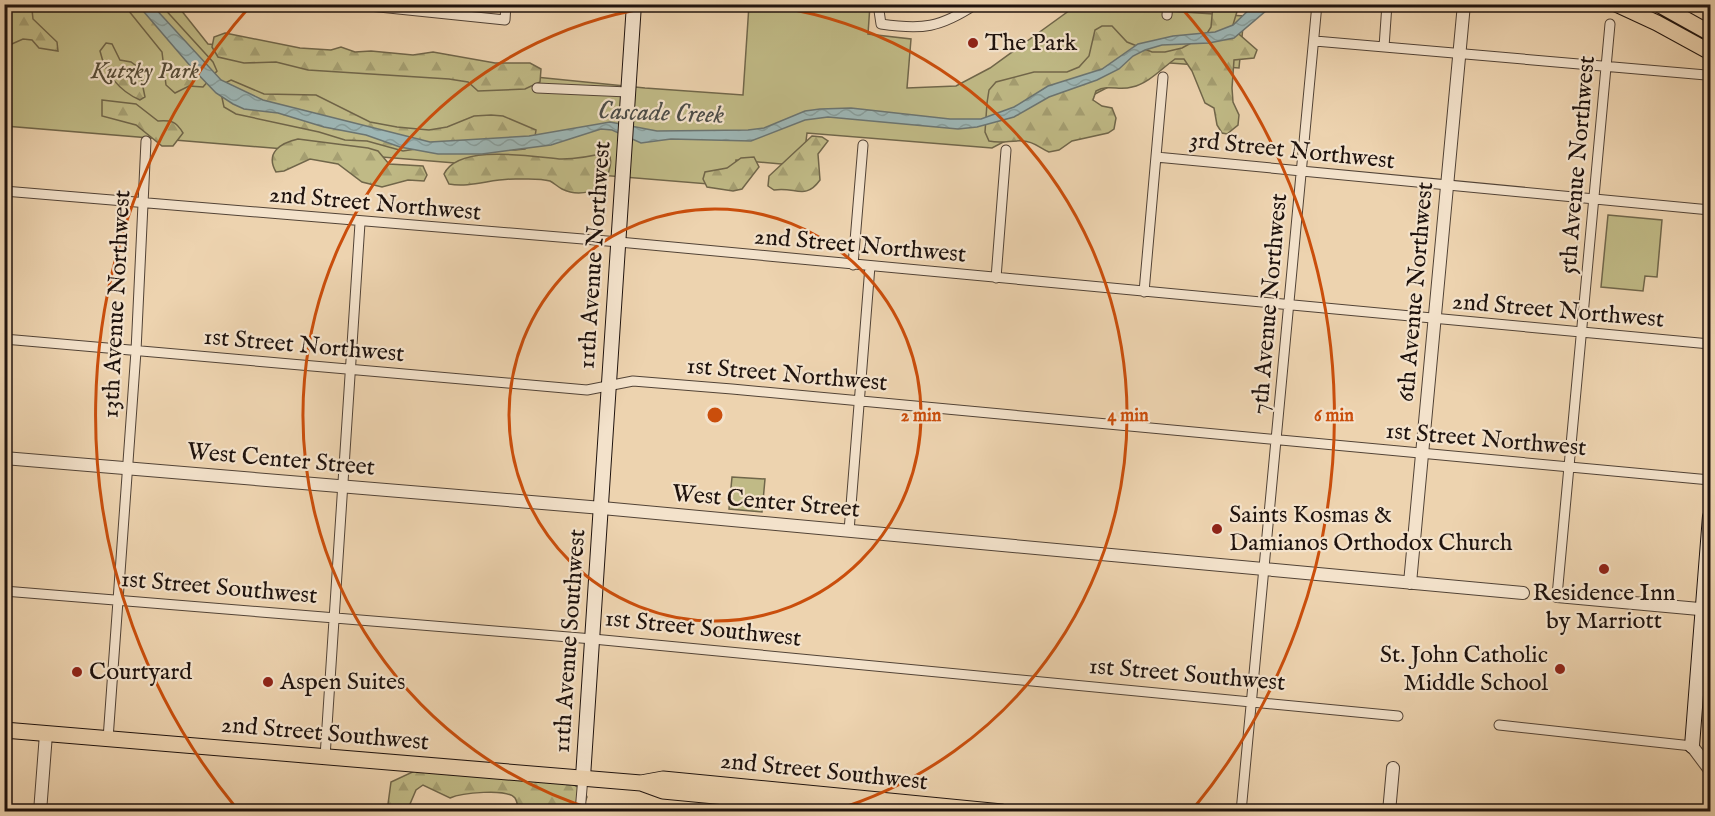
<svg xmlns="http://www.w3.org/2000/svg" width="1715" height="816" viewBox="0 0 1715 816" font-family="'IM FELL English',serif">
	<defs>
		<pattern id="forest-firs" width="22" height="20" patternUnits="userSpaceOnUse" patternTransform="scale(1.5)"><rect width="22" height="20" fill="#c0ba86"/><path d="M5 1l3.5 6h-7zM16 11l3.5 6h-7z" fill="#a59f72"/></pattern>
		<pattern id="water-waves" width="16" height="10" patternUnits="userSpaceOnUse" patternTransform="scale(1.5)"><rect width="16" height="10" fill="#9db6b5"/><path d="M0 5q4-4 8 0t8 0" fill="none" stroke="#879c9a"/></pattern>
	</defs>
	<rect width="100%" height="100%" fill="#edd3af"/>
	<filter id="stains"><feTurbulence type="fractalNoise" baseFrequency=".00333" numOctaves="4"/><feColorMatrix values="0 0 0 0 .2 0 0 0 0 .09 0 0 0 0 .02 0 0 0 .5 -.17"/></filter>
	<radialGradient id="worn" r=".72"><stop offset=".6" stop-color="#630" stop-opacity="0"/><stop offset="1" stop-color="#630" stop-opacity=".3"/></radialGradient>
	<!-- green -->
	<path fill="#c0ba86" stroke="#70664a" stroke-width="1.5" d="M4,5H177L208,44L645,88L743,95L749,5H870L868,34L911,39L907,88L956,86L990,68L1077,5L1244,16L1239,68L1156,62L992,148L807,133L803,166L736,160L733,186L5,126Z
		M1608,215L1662,220L1657,277L1645,276L1643,291L1601,287Z
		M732,477L765,479L762,512L729,509Z"/>
	<!-- forest -->
	<path fill="url(#forest-firs)" stroke="#70664a" stroke-width="1.5" d="M11,5H26L32,10L33,19L57,42L58,51L39,48L32,40L23,39L5,47V12Z
		M124,5H161L213,62L217,71L203,87L189,86L175,93L166,85L162,52Z
		M1213,5H1239L1232,28L1257,50L1254,58L1234,60L1232,88L1233,102L1239,115L1238,125L1227,134L1222,133L1217,125L1214,108L1205,103L1192,71L1184,59H1175C1161,69 1149,83 1132,87C1119,91 1109,84 1096,91L1093,100L1102,106L1112,108L1116,118L1114,129L1108,133L1072,141L1059,150L1049,152C1040,148 1033,141 1023,141C1010,140 1003,144 989,141L985,132L987,103L989,90L996,82L1034,72H1067L1079,67L1089,56L1095,30L1102,26H1112L1127,42L1152,52H1165L1182,48L1206,35L1211,27Z
		M225,33L300,48L331,50L341,47L355,52L371,51L413,55L433,52L495,63H530L541,69L540,82L525,89L478,91L468,82L449,79L308,70L276,62L244,63L218,57L212,47L214,37Z
		M106,43L112,44L120,60L131,62L139,68L145,97L140,100C119,91 105,73 100,51Z
		M231,80L264,94L316,95L370,122L397,127L429,130L447,127L474,116L491,115L503,116L536,130L534,143L525,149L515,150L442,145L403,151L367,141L345,140L319,132L236,114L224,107L221,93L223,84Z
		M102,100L136,104L158,121C171,120 176,121 183,133L173,146H162L136,125L102,116Z
		M812,136L822,137L828,141L818,154L820,180C805,201 795,186 774,190L768,186L769,176Z
		M298,139L368,148L378,151L389,164L423,166L427,175L424,181L408,180L382,187L362,182L338,164L310,159L284,171L276,172C265,153 280,143 298,139Z
		M608,152C612,159 611,165 608,174C603,193 578,197 562,189C558,187 554,183 550,181C540,178 528,179 518,179C494,178 471,188 449,184L444,174C459,143 533,157 562,159C578,159 593,156 608,152Z
		M754,157L759,167L742,189L733,191L707,187L703,179L705,172L727,168L741,158Z
		M421,768L568,782L584,790L587,797L585,802L569,807L566,811H519C518,807 517,801 515,798C507,788 461,793 450,798L423,785L416,790L407,811H393L388,804L391,782Z"/>
	<!-- water -->
	<path fill="url(#water-waves)" stroke="#6b7572" stroke-width="1.5" d="M138,5H152L221,80L263,100L430,142L529,136L610,122L657,131L748,130L764,128L805,111L820,109L851,108L950,119H981L1014,107L1048,86L1102,69L1138,44L1173,36L1215,32L1233,25L1254,5H1273L1234,38L1209,43L1162,45L1145,50L1133,56L1119,69L1097,80L1049,97L1014,117L977,127L958,129L828,117L805,120L751,141L671,139L641,143L612,130L601,129L551,145L482,154H438L400,147L366,135L324,127L278,113L244,109L233,104L216,93L192,68Z"/>
	<g fill="none" stroke-linecap="round" stroke-linejoin="round">
		<!-- minor casing -->
		<g stroke="#524336" stroke-width="11">
			<path id="minor" d="M350,4L505,20L506,4
				M878,4L881,24C922,30 940,28 976,4
				M1167,15L1168,4
				M1315,41L1706,75
				M1384,47L1387,4
				M537,88L628,92
				M1156,157L1710,210
				M4,191L619,242L1710,344
				M853,265L863,145
				M996,278L1006,150
				M1144,292L1163,77
				M4,339L587,390L633,381L732,389L1710,480
				M849,531L870,266
				M4,591L593,639L1398,716
				M1557,596L1610,24
				M1499,725L1692,746
				M108,739L136,351L146,141
				M325,757L360,223
				M580,812L583,777
				M1241,812L1317,4"/>
		</g>
		<!-- tertiary casing -->
		<g stroke="#524336" stroke-width="14">
			<path id="tertiary" d="M4,458L602,508L1523,593
				M1410,583L1464,4
				M1557,596L1710,610
				M1692,746L1710,770
				M40,812L46,734
				M1389,812L1393,768"/>
		</g>
		<!-- secondary casing -->
		<g stroke="#1f130e" stroke-width="16">
			<path id="secondary" d="M1692,746L1710,516
				M583,777L634,4"/>
		</g>
		<!-- primary casing -->
		<g stroke="#1f130e" stroke-width="17">
			<path id="primary" d="M1616,4L1657,23L1710,52
				M1658,4L1710,33
				M4,730L641,783L663,779L1002,812
				M641,783L663,791L879,812"/>
		</g>
		<!-- minor -->
		<use href="#minor" stroke="#f3e2cb" stroke-width="9"/>
		<!-- tertiary -->
		<use href="#tertiary" stroke="#f3e2cb" stroke-width="12"/>
		<!-- secondary -->
		<use href="#secondary" stroke="#f3e2cb" stroke-width="14"/>
		<!-- primary -->
		<use href="#primary" stroke="#edd3af" stroke-width="15"/>
	</g>
	<!-- distance rings -->
	<g fill="none" stroke="#ca4e0c" stroke-width="3">
		<circle cx="715" cy="415" r="206"/>
		<path d="M598 811A413 413 0 0 1 668 5M762 5A413 413 0 0 1 832 811"/>
		<path d="M237 809A619 619 0 0 1 251 5M1179 5A619 619 0 0 1 1193 809"/>
	</g>
	<!-- markers -->
	<g fill="#8f2418" stroke="#f3e2cb" stroke-width="2">
		<circle cx="973" cy="43" r="6"/>
		<circle cx="1217" cy="529" r="6"/>
		<circle cx="1604" cy="569" r="6"/>
		<circle cx="1560" cy="669" r="6"/>
		<circle cx="77" cy="672" r="6"/>
		<circle cx="268" cy="682" r="6"/>
	</g>
	<g text-anchor="middle" dominant-baseline="central" stroke-width="4.5" stroke-linejoin="round" paint-order="stroke">
		<!-- poi labels -->
		<g font-size="24" fill="#1f130e" stroke="#f3e2cb" text-anchor="start">
			<text x="985" y="43">The Park</text>
			<text x="1229" y="515">Saints Kosmas &amp;<tspan x="1229" dy="28">Damianos Orthodox Church</tspan></text>
			<text x="1604" y="593" text-anchor="middle">Residence Inn<tspan x="1604" dy="28">by Marriott</tspan></text>
			<text x="1548" y="655" text-anchor="end">St. John Catholic<tspan x="1548" dy="28">Middle School</tspan></text>
			<text x="89" y="672">Courtyard</text>
			<text x="280" y="682">Aspen Suites</text>
		</g>
		<!-- park labels -->
		<g font-size="24" font-style="italic" fill="#574d38" stroke="#f3e2cb">
			<text x="145" y="71">Kutzky Park</text>
		</g>
		<!-- street labels -->
		<g font-size="24" fill="#1f130e" stroke="#f3e2cb">
			<text transform="translate(1292 151) rotate(6)">3rd Street Northwest</text>
			<text transform="translate(1578 165) rotate(-85)">5th Avenue Northwest</text>
			<text transform="translate(375 204) rotate(5)">2nd Street Northwest</text>
			<text transform="translate(860 246) rotate(5)">2nd Street Northwest</text>
			<text transform="translate(595 255) rotate(-86)">11th Avenue Northwest</text>
			<text transform="translate(1416 292) rotate(-85)">6th Avenue Northwest</text>
			<text transform="translate(117 304) rotate(-87)">13th Avenue Northwest</text>
			<text transform="translate(1270 304) rotate(-85)">7th Avenue Northwest</text>
			<text transform="translate(1558 311) rotate(5)">2nd Street Northwest</text>
			<text transform="translate(304 346) rotate(5)">1st Street Northwest</text>
			<text transform="translate(787 375) rotate(5)">1st Street Northwest</text>
			<text transform="translate(1486 440) rotate(5)">1st Street Northwest</text>
			<text transform="translate(281 460) rotate(5)">West Center Street</text>
			<text transform="translate(766 502) rotate(5)">West Center Street</text>
			<text transform="translate(219 588) rotate(5)">1st Street Southwest</text>
			<text transform="translate(703 629) rotate(6)">1st Street Southwest</text>
			<text transform="translate(570 641) rotate(-86)">11th Avenue Southwest</text>
			<text transform="translate(1187 675) rotate(5)">1st Street Southwest</text>
			<text transform="translate(325 734) rotate(5)">2nd Street Southwest</text>
			<text transform="translate(824 772) rotate(6)">2nd Street Southwest</text>
		</g>
		<!-- water labels -->
		<g font-size="26" font-style="italic" fill="#4b4c48" stroke="#f3e2cb">
			<text transform="translate(661 113) rotate(2)">Cascade Creek</text>
		</g>
	</g>
	<circle cx="715" cy="415" r="9" fill="#ca4e0c" stroke="#f3e2cb" stroke-width="3"/>
	<g font-size="18" text-anchor="middle" font-weight="bold" fill="#ca4e0c" stroke="#f3e2cb" stroke-width="4.5" stroke-linejoin="round" paint-order="stroke">
		<text x="921" y="421">2 min</text>
		<text x="1128" y="421">4 min</text>
		<text x="1334" y="421">6 min</text>
	</g>
	<!-- margin -->
	<rect width="1715" height="816" fill="none" stroke="#edd3af" stroke-width="24"/>
	<rect x="6" y="6" width="1703" height="804" fill="none" stroke="#1f130e" stroke-width="3"/>
	<rect x="12" y="12" width="1691" height="792" fill="none" stroke="#1f130e" stroke-width="1.5"/>
	<rect width="100%" height="100%" filter="url(#stains)"/>
	<rect width="100%" height="100%" fill="url(#worn)"/>
</svg>
